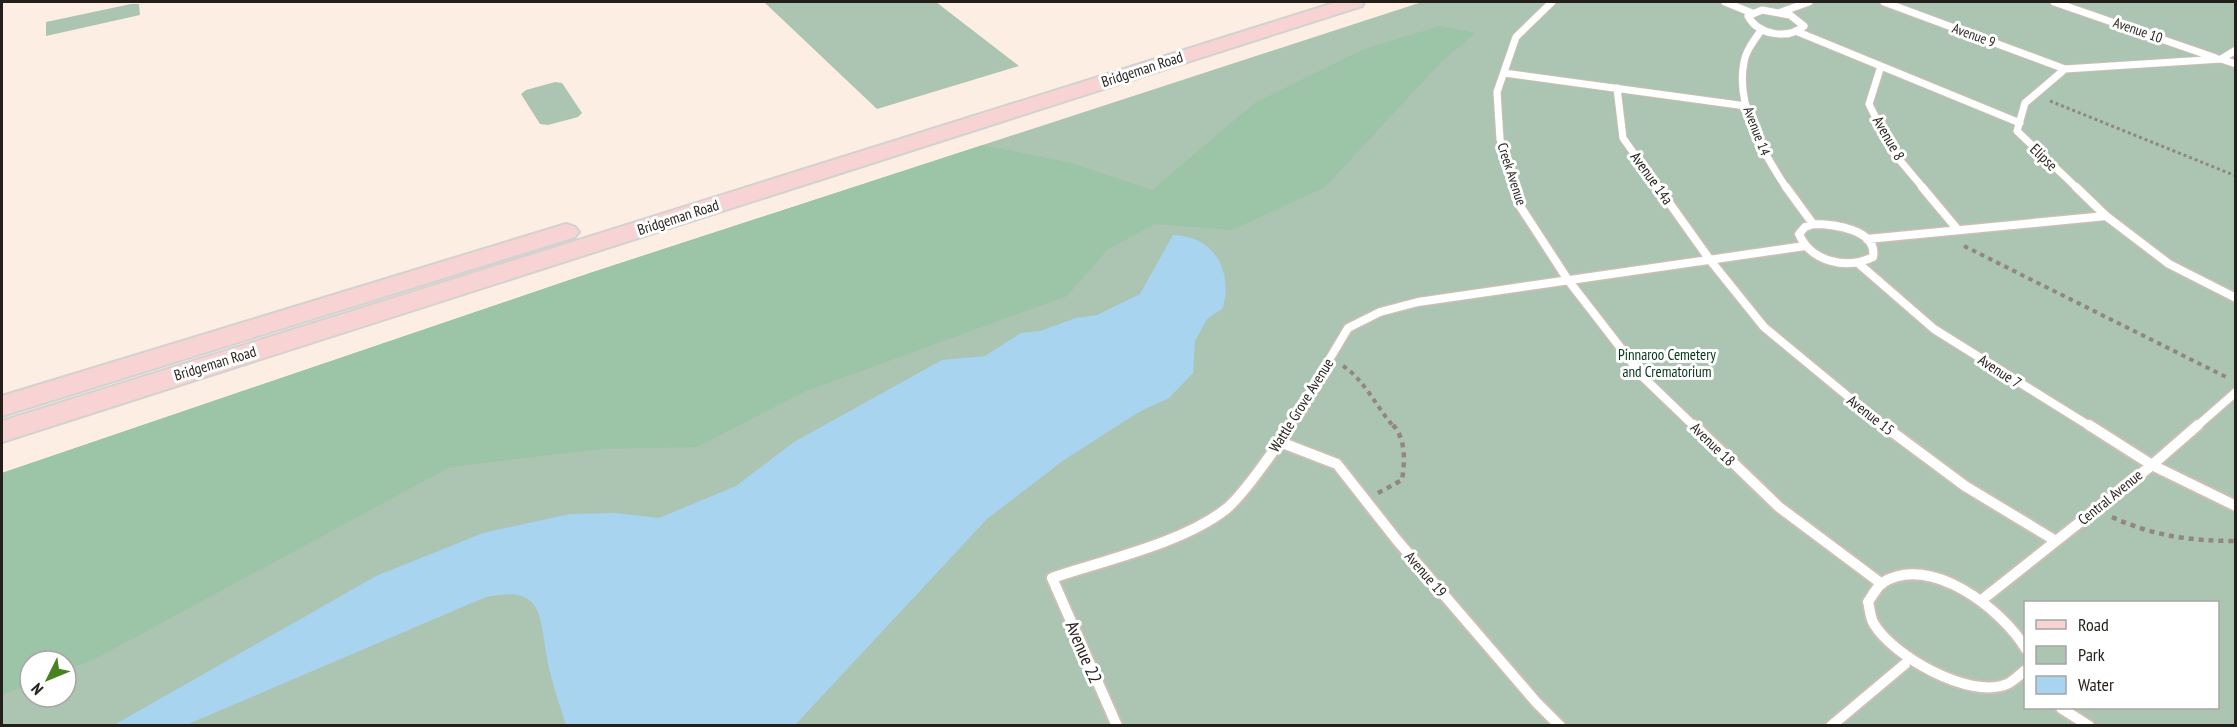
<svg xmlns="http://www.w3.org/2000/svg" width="2237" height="727" viewBox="0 0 2237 727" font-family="'PT Sans Narrow',sans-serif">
	<rect width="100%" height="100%" fill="#fceee2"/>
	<!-- green -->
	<path fill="#acc4b2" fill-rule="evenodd" d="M764,2H936L1019,66L877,109Z
		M1422,2H2235V725H2V473L590,273ZM2026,602H2218V708H2026ZM30,661H66V697H30Z
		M131,4H139L140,15L46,36V22Z
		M555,82L562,83L582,113L578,117L548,125L540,124L521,94L526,90Z"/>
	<!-- forest -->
	<path fill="#9cc4a7" d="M1440,26L1475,33L1443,60L1325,187L1232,230L1155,224L1107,250L1067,296L806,391L697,447L600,449L450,467L91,661L66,670V661H30V684L2,695V473L590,273L983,145L1071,163L1152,190L1255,103L1364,49Z"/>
	<!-- water -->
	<path fill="#a8d4ef" d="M1173,235C1214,236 1233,270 1223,308L1207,319L1195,341L1193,373L1169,398L1139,412L1064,460L987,519L795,725H566C559,703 551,680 547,658C539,613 543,585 486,597L186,725H114L376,576L483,533L570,514L616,513L659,518L736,486L794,442L942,360L985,356L1021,333L1040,331L1076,318L1097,315L1140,294Z"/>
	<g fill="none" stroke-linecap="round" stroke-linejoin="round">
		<!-- service-far2 casing -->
		<g stroke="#cdbfb3" stroke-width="9">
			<path id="service-far2" d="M1725,2L1752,13
				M1884,2L2065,69
				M2054,2L2216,58
				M1762,10L1790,15L1804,26C1788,40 1758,35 1748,16Z
				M1781,12L1809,2
				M1762,29C1755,39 1746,50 1744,62C1735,106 1764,154 1787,189
				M1798,32L2020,123
				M2236,50L2221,59L2236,64
				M1881,66L1869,104L1892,151L1924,189
				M1504,73L1746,106
				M1617,88L1623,138L1659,189
				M1514,189L1500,139L1497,92L1516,37L1552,2
				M2078,189L2017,131L2025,103L2065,69L2221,59"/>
		</g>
		<!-- service-far1 casing -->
		<g stroke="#cdbfb3" stroke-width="11">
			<path id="service-far1" d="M1514,187L1518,203L1568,280L1644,378L1695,427
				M1658,187L1710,260L1764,327L1885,427
				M1786,187L1813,224
				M1922,187L1958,230
				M2076,187L2106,216L2169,264L2236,298
				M1813,224C1832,224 1878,229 1873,257C1847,270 1811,262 1799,234L1805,227Z
				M1867,239L2106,216
				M1858,263L1934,329L2091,427
				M1289,427L1348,328L1380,312L1418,302L1805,246
				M2196,427L2236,392"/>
		</g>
		<!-- service casing -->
		<g stroke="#cdbfb3" stroke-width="14">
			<path id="service" d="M1694,425L1779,507L1882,584
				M1883,425L1965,486L2056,541
				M2089,425L2152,465L2236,506
				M1280,442L1337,464L1396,539L1536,702L1560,726
				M1983,599L2152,465L2198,425
				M2026,649C2003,610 1930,552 1882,583C1877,587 1872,596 1868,602C1870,609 1870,618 1874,624C1893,656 1970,700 2007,684C2014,681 2020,674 2026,670
				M2061,708L2089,726
				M1117,726L1052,578C1105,560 1183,543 1226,509C1243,495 1278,446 1290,425
				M1831,726L1905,664"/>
		</g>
		<!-- primary casing -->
		<g stroke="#d3d2d1" stroke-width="4">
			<path id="primary" d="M1337,2H1364L1362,6L2,442V421Z
				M566,224L575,227L579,232L575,237L2,416V396Z"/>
		</g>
		<!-- path-far2 -->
		<path stroke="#91877f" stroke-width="3" stroke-dasharray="3 3" stroke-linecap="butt" d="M2050,101L2236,176"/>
		<!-- path-far1 -->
		<path stroke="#91877f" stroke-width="4" stroke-dasharray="4.5 4.5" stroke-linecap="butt" d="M1964,246L2228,378
			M1343,366C1364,379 1377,408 1394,427"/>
		<!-- path -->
		<path stroke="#91877f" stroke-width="4.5" stroke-dasharray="5 5" stroke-linecap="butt" d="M1378,493L1402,480C1405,462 1406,439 1393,425
			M2112,517C2153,536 2191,541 2236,541"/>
		<!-- service-far2 -->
		<use href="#service-far2" stroke="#fff" stroke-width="7"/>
		<!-- service-far1 -->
		<use href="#service-far1" stroke="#fff" stroke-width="8"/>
		<!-- service -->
		<use href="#service" stroke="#fff" stroke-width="10"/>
		<!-- primary -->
		<use href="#primary" fill="#f7d4d3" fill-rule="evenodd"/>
	</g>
	<g text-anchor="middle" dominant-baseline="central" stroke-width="6" stroke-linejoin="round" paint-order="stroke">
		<!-- far-street labels -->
		<g font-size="14" fill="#241f1a" stroke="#fff">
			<text transform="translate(2138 30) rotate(19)">Avenue 10</text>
			<text transform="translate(1974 35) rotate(20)">Avenue 9</text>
			<text transform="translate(1757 131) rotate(69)">Avenue 14</text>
			<text transform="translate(1512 174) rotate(72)">Creek Avenue</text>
		</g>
		<!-- street labels -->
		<g font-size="15" fill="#241f1a" stroke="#fff">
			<text transform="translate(1142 69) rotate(-18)">Bridgeman Road</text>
			<text transform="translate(1889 138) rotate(60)">Avenue 8</text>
			<text transform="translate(2044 157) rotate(44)">Elipse</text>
			<text transform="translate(1652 178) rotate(54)">Avenue 14a</text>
			<text transform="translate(678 217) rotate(-18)">Bridgeman Road</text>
			<text transform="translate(215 363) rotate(-17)">Bridgeman Road</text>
			<text transform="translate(2000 371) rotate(33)">Avenue 7</text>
			<text transform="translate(1301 405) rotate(-58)">Wattle Grove Avenue</text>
			<text transform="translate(1871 415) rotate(38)">Avenue 15</text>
			<text transform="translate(1713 444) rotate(44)">Avenue 18</text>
			<text transform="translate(2110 497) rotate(-39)">Central Avenue</text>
			<text transform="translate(1426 574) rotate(49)">Avenue 19</text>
		</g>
		<!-- park labels -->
		<g font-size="15" fill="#033519" stroke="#fff">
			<text x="1667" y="354">Pinnaroo Cemetery<tspan x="1667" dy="17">and Crematorium</tspan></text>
		</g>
		<!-- near-street labels -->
		<g font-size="18" fill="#241f1a" stroke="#fff">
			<text transform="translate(1084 652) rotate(67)">Avenue 22</text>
		</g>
	</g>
	<!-- border -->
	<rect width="2237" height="727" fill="none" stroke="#241f1a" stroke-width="6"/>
	<!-- legend -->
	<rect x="2024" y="601" width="195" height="108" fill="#ffffff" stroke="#a7a5a3" stroke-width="1.5"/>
	<rect x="2036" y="620" width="30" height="9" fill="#f7d4d3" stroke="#a7a5a3" stroke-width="1.5"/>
	<text x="2078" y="631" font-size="18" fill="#241f1a">Road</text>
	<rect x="2036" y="646" width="30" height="18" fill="#acc4b2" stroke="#a7a5a3" stroke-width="1.5"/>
	<text x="2078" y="661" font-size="18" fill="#241f1a">Park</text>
	<rect x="2036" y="676" width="30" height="18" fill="#a8d4ef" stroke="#a7a5a3" stroke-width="1.5"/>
	<text x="2078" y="691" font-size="18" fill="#241f1a">Water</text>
	<!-- north arrow -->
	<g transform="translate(48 679) rotate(227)"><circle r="28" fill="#ffffff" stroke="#a7a5a3" stroke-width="1.5"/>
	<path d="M0-4.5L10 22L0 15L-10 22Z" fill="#478320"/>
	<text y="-9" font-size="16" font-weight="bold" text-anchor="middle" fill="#241f1a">N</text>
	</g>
</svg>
